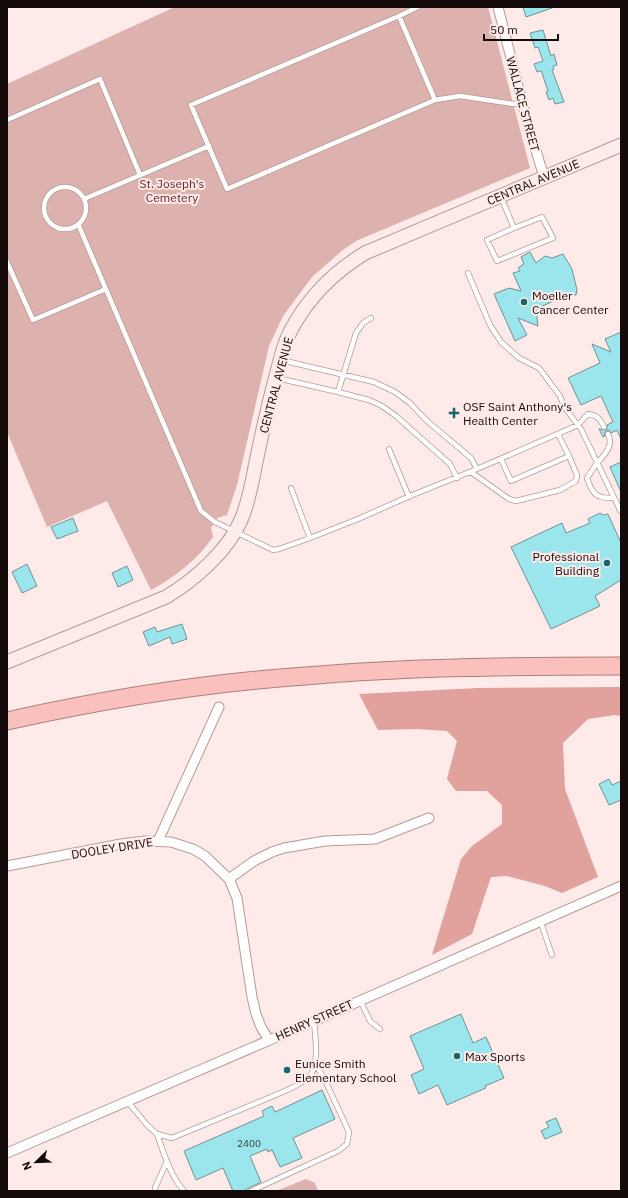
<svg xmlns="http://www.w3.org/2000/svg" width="628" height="1198" viewBox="0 0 628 1198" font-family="'IBM Plex Sans',sans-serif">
	<rect width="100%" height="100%" fill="#feeae8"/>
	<!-- green -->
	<path fill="#ddb1ad" d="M175,7H488L530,168L358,240L344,249L312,277L283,316L269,346L237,485L227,515L217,518L211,528L213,537C197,560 175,577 151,590L107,501L47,527L7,432V84Z
		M306,1179L315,1183L318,1191H276Z"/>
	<!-- forest -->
	<path fill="#e1a29d" d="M621,687V716L615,715L588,719L563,743L565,789L598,877L562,893L545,886L507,876L491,877L472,934L432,955L461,859L472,846L502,824V805L487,791H456L447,779L457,741L447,731L417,729L378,730L359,694L478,688Z"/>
	<!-- building -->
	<path fill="#9be6ed" stroke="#719193" d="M523,7H551L552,8L526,17Z
		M543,30L551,56L554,54L557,65L553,66L554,69L552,70L564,102L555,104L553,98L549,100L546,92L548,91L542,73L541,71L537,72L534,64L543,61L538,47L535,48L530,33Z
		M530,252L536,263L545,256L552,258L563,254L572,269L577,290L576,295H567L536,309L538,326L518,318L527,335L515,341L494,294L509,288L521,291L513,273L520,271L518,268L524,264L521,257Z
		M621,332V439L617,430L611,433L609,430L606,431L604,433L605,436L603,437L599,429L605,430L607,429V425L613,422L601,396L581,405L568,378L600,363L592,344L611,352L605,339Z
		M621,462V492L610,467Z
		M600,513L603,515L608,514L621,543V580L595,596L600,606L551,629L511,547L562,523L566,533L590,523L588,519Z
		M73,518L78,531L57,539L51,527Z
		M27,564L37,586L22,593L12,572Z
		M127,566L133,580L118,587L112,573Z
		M182,624L187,639L172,644L170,637L149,646L143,632L155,627L157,632Z
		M609,779L612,785L621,781V800L609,805L599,784Z
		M461,1014L473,1043L486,1037L504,1078L485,1086L486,1088L447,1105L438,1085L419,1094L411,1075L424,1069L410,1036Z
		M322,1090L335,1119L293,1138L302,1158L280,1167L272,1150L268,1152L267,1149L250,1156L261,1182L243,1191H233L223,1168L196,1180L184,1151L264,1116L262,1111L272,1106L275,1112Z
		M556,1118L562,1132L545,1139L541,1131L549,1127L546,1122Z"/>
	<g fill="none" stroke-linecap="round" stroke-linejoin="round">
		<!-- lane casing -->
		<g stroke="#b89a97" stroke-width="6">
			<path id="lane" d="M399,16L435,100L227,189L191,105Z
				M399,16L418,7
				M435,100L460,96L513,104L522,103
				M7,120L100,79L140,175
				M44 208a21 21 0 1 1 42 0a21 21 0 1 1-42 0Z
				M501,197L514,228L487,240L497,261L553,238L542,217L514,228
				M84,199L209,146
				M78,224L201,511L215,522L273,550L279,549L310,538L358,519L410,496L477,469L578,425L588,414C597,415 600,419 604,427
				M7,262L33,320L106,289
				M468,273L490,325L501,342L519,358L539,368L560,396L565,408L581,429L621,512
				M281,360L374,382L395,392L410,403L426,420L471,458L477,469
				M277,378L338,392L369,400L382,406L396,416L450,464L457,478
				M338,392L356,333L363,323L371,318
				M389,449L409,497
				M501,459L511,481L569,456L558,434
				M471,472L509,499L516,501L560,490L576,481L577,475L569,456
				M587,478C591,472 594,467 598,462C605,454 614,446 608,434
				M587,478C592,494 597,499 614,498
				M291,488L310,538
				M540,920L552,955
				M360,1000L370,1021L380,1029
				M127,1101L148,1126L157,1134L172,1138C205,1124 238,1111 271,1097C282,1092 300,1086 309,1077C320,1066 315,1035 314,1021
				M157,1134C164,1154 170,1175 184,1191
				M155,1191V1188L167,1161
				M251,1191L338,1151L347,1144L349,1132L324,1078L315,1064"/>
		</g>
		<!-- street casing -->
		<g stroke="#b89a97" stroke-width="11">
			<path id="street" d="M498,7L527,121L544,177
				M158,841L219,707
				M7,866L121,844L145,841L171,842L193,849L205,856L229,879L237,898L252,997L256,1014L261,1027L269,1040
				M229,879L254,861L272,852L284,848L325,841L375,839L429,818
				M7,1153L314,1021L621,886"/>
		</g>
		<!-- secondary casing -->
		<g stroke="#b89a97" stroke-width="15">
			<path id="secondary" d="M7,662L166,597C193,581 228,551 241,520C249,502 252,482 256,462C262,433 268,405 276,376C280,361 283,344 291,330C308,298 334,272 365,253L621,145"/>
		</g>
		<!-- highway casing -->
		<g stroke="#aa807d" stroke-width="19">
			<path id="highway" d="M7,721C105,699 205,683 305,676C410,667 515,666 621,666"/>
		</g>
		<!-- lane -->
		<use href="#lane" stroke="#fff" stroke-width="4.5"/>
		<!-- street -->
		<use href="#street" stroke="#fff" stroke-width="9"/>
		<!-- secondary -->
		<use href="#secondary" stroke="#feeceb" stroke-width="13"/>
		<!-- highway -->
		<use href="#highway" stroke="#fac0bb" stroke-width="17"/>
	</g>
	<!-- markers -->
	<g fill="#18666c" stroke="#feeae8" stroke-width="1.5">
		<circle cx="524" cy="302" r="4"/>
		<path d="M452 407h4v4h4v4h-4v4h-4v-4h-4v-4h4z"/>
		<circle cx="607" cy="563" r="4"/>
		<circle cx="457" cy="1056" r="4"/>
		<circle cx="287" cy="1070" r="4"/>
	</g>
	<g text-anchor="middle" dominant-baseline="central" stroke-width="4" stroke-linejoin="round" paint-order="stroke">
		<!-- number labels -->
		<g font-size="10" fill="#364142">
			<text x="249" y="1143">2400</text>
		</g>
		<!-- street labels -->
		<g font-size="12" fill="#140a09" stroke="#feeae8">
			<text transform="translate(523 104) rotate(75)">WALLACE STREET</text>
			<text transform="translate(533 182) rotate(-23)">CENTRAL AVENUE</text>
			<text transform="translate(276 385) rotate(-75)">CENTRAL AVENUE</text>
			<text transform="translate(112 848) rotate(-9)">DOOLEY DRIVE</text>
			<text transform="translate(314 1020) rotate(-24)">HENRY STREET</text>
		</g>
		<!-- park labels -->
		<g font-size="12" fill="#6c2322" stroke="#feeae8">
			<text x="172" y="183">St. Joseph's<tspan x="172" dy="14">Cemetery</tspan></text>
		</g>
		<!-- poi labels -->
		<g font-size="12" fill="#140a09" stroke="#feeae8" text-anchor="start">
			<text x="532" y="295">Moeller<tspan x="532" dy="14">Cancer Center</tspan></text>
			<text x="463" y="406">OSF Saint Anthony's<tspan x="463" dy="14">Health Center</tspan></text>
			<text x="599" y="556" text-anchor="end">Professional<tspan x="599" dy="14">Building</tspan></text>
			<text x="465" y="1056">Max Sports</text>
			<text x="295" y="1063">Eunice Smith<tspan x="295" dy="14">Elementary School</tspan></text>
		</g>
	</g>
	<!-- border -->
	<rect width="628" height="1198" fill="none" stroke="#140a09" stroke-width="16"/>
	<!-- north arrow -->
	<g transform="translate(36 1162) rotate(247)" stroke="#feeae8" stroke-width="3" paint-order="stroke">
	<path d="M0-3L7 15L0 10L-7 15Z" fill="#140a09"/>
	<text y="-6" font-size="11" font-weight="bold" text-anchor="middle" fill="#140a09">N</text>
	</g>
	<!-- scale -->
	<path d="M484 34v6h74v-6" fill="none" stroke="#140a09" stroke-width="2"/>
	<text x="490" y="34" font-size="12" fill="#140a09" stroke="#feeae8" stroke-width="3" paint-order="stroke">50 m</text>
</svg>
